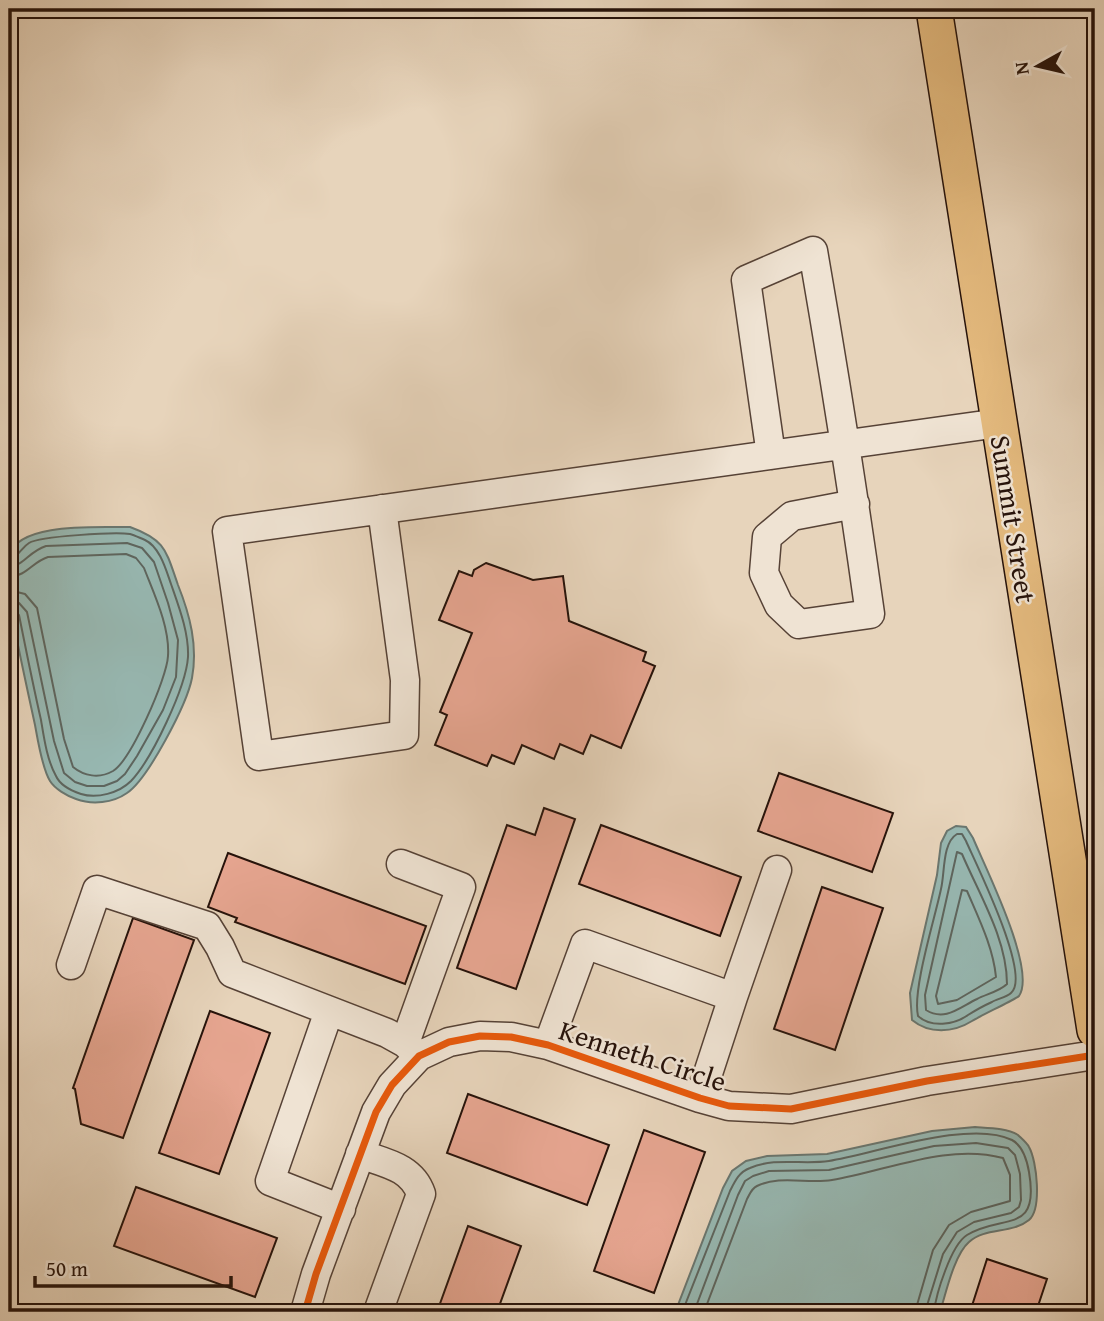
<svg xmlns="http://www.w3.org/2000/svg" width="1104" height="1321" viewBox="0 0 1104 1321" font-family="'Gentium Book Plus',serif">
	<rect width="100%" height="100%" fill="#e7d4bb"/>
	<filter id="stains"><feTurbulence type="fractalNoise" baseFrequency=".00286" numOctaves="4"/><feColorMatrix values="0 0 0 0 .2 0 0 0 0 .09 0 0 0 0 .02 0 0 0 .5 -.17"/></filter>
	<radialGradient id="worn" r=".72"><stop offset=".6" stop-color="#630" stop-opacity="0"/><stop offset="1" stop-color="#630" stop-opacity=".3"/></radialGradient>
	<!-- water -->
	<path fill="#97b8b2" stroke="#6a766f" stroke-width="2" d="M130,527C166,540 166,551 178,585C190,615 198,646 192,678C187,704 148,779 127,793C113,803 92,805 76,799C67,796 55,789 50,781C42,768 38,741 35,725C27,688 19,652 12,615C9,598 4,572 9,555C20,521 101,528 130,527Z
		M956,826L966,827L973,838C985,867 1037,970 1019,996C1016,999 980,1016 972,1021C953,1033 929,1034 912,1020L910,993L937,875L941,843L947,831Z
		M975,1127C988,1128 1007,1128 1018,1135C1021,1138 1027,1143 1029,1147C1037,1161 1042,1209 1029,1220C1012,1234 985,1227 969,1242C954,1255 946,1293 940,1312H678V1305L723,1188L732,1171L746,1161L767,1156L827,1154L932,1131Z"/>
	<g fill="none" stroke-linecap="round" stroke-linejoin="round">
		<!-- shore -->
		<path stroke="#5e655e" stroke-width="2" d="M9,558C19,557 21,548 29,543C40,536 115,532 130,534C134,535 140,538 145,540C160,547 166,570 171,584C179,607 189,633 188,657C186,687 152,759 131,781C119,793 97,799 81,794C72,791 60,785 56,776C47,760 44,738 41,720C33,685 26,650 19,615L15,610L9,609
			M9,567C25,565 28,552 46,546L127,543L142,548L154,562L168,603L178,640L176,677L163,710L137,756L125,774L117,781L104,786H87L75,782L64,773L54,741L27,612L19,603L9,600
			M9,577C27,576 32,562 48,557L126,554L136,558L144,568C154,594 170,627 168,656C167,678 131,760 113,771C99,779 84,776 73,767L64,739L37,608L25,594L9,590
			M957,834H962L966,841C976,864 1032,976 1011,993C1007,997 997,999 992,1002C983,1006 976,1010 968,1015C954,1025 931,1028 918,1016C912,990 935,918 941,889C945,873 942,843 957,834Z
			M957,852L962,854C979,894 1007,939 1007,984C1000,991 987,994 977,999C960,1007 945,1022 926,1010L925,995Z
			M962,890L967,891C979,919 993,947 996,977L957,1000L938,1004L936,996Z
			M685,1312V1305L730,1191C735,1181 739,1172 750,1168C775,1157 803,1165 829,1161C874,1154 970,1119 1012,1140C1023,1146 1027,1160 1029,1172C1040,1236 1002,1213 967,1235C951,1245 936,1294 934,1312
			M694,1312L738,1195L745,1181L753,1176L769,1171L829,1170L934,1146L976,1143L1008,1148L1015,1155L1020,1174L1021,1200L1019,1207L1011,1213L974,1222L957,1232L943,1254L925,1312
			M704,1312L747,1199C750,1194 751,1189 757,1186C779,1175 808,1184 832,1180C887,1171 947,1143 1003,1158L1010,1175V1201L971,1212L949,1225L933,1250L915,1312"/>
	</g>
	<!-- building -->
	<path fill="#e6a590" stroke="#26120a" stroke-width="2" d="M486,563L533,580L563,576L569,621L646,652L643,661L655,666L621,748L591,735L583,754L560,744L554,759L522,745L514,764L492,755L487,766L435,745L447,715L440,712L472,633L439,620L459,571L472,576L474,570Z
		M779,773L893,813L872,872L758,831Z
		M544,808L575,819L516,989L457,968L507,825L535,835Z
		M601,825L741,877L720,936L579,884Z
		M228,853L426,926L405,984L235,922L237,918L208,907Z
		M822,887L883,908L835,1050L774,1029Z
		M133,918L194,940L123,1138L81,1124L75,1089L73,1088Z
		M210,1011L270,1033L219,1174L159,1153Z
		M468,1094L609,1145L587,1205L447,1153Z
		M644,1130L705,1152L654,1293L594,1271Z
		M136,1187L277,1238L255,1297L114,1246Z
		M468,1226L521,1246L497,1312H437Z
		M987,1259L1047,1279L1036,1312H970Z"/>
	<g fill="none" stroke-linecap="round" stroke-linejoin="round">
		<!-- minor casing -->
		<g stroke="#564236" stroke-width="31">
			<path id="minor" d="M771,455L746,280L813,251C834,372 853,492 870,614L799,624L779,605L764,573L767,537L792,516L855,504
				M382,509L405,680L404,735L259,756L227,531C484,495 742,459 999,423
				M401,864L461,887L405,1043
				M71,965L97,890L207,926L220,947L232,973L387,1033L405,1043L419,1056
				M733,997L777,870
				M329,1011L270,1181L341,1209
				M548,1045L585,944L733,997L700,1098
				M360,1154C385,1163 412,1167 421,1194L378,1312
				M305,1312L316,1274L376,1112L392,1085L419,1056L449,1042L480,1036L511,1037L548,1045L700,1098L729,1106L791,1109L927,1081L1095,1055"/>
		</g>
		<!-- major casing -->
		<g stroke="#26120a" stroke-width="38">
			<path id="major" d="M934,9L1095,1030"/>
		</g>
		<!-- minor -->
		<use href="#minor" stroke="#efe3d3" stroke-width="28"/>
		<!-- major -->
		<use href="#major" stroke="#e4ba7e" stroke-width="35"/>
		<!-- cycleway casing -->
		<g stroke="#efe3d3" stroke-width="11">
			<path id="cycleway" d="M305,1312L316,1274L376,1112L392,1085L419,1056L449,1042L480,1036L511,1037L548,1045L700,1098L729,1106L791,1109L927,1081L1095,1055"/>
		</g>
		<!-- cycleway -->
		<use href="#cycleway" stroke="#e8590c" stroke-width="7"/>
	</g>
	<g text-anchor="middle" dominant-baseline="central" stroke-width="5" stroke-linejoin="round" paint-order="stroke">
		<!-- street labels -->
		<g font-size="28" fill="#26120a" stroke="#efe3d3">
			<text transform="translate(1014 519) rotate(81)">Summit Street</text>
			<text transform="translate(643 1055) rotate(18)">Kenneth Circle</text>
		</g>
	</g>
	<!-- margin -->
	<rect width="1104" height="1321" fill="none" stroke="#e7d4bb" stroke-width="35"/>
	<rect x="10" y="10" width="1083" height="1300" fill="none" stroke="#26120a" stroke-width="3.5"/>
	<rect x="18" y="18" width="1069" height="1286" fill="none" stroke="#26120a" stroke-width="2"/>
	<!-- north arrow -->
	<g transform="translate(1038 66) rotate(262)" stroke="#efe3d3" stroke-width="5" paint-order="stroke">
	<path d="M0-5L12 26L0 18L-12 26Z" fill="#26120a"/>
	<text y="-10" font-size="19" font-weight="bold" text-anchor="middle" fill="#26120a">N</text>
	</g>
	<!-- scale -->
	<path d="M35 1276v10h196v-10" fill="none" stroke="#26120a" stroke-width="3.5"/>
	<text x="46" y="1276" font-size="21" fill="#26120a" stroke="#efe3d3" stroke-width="5" paint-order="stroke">50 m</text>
	<rect width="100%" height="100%" filter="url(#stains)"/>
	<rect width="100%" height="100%" fill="url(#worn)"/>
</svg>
